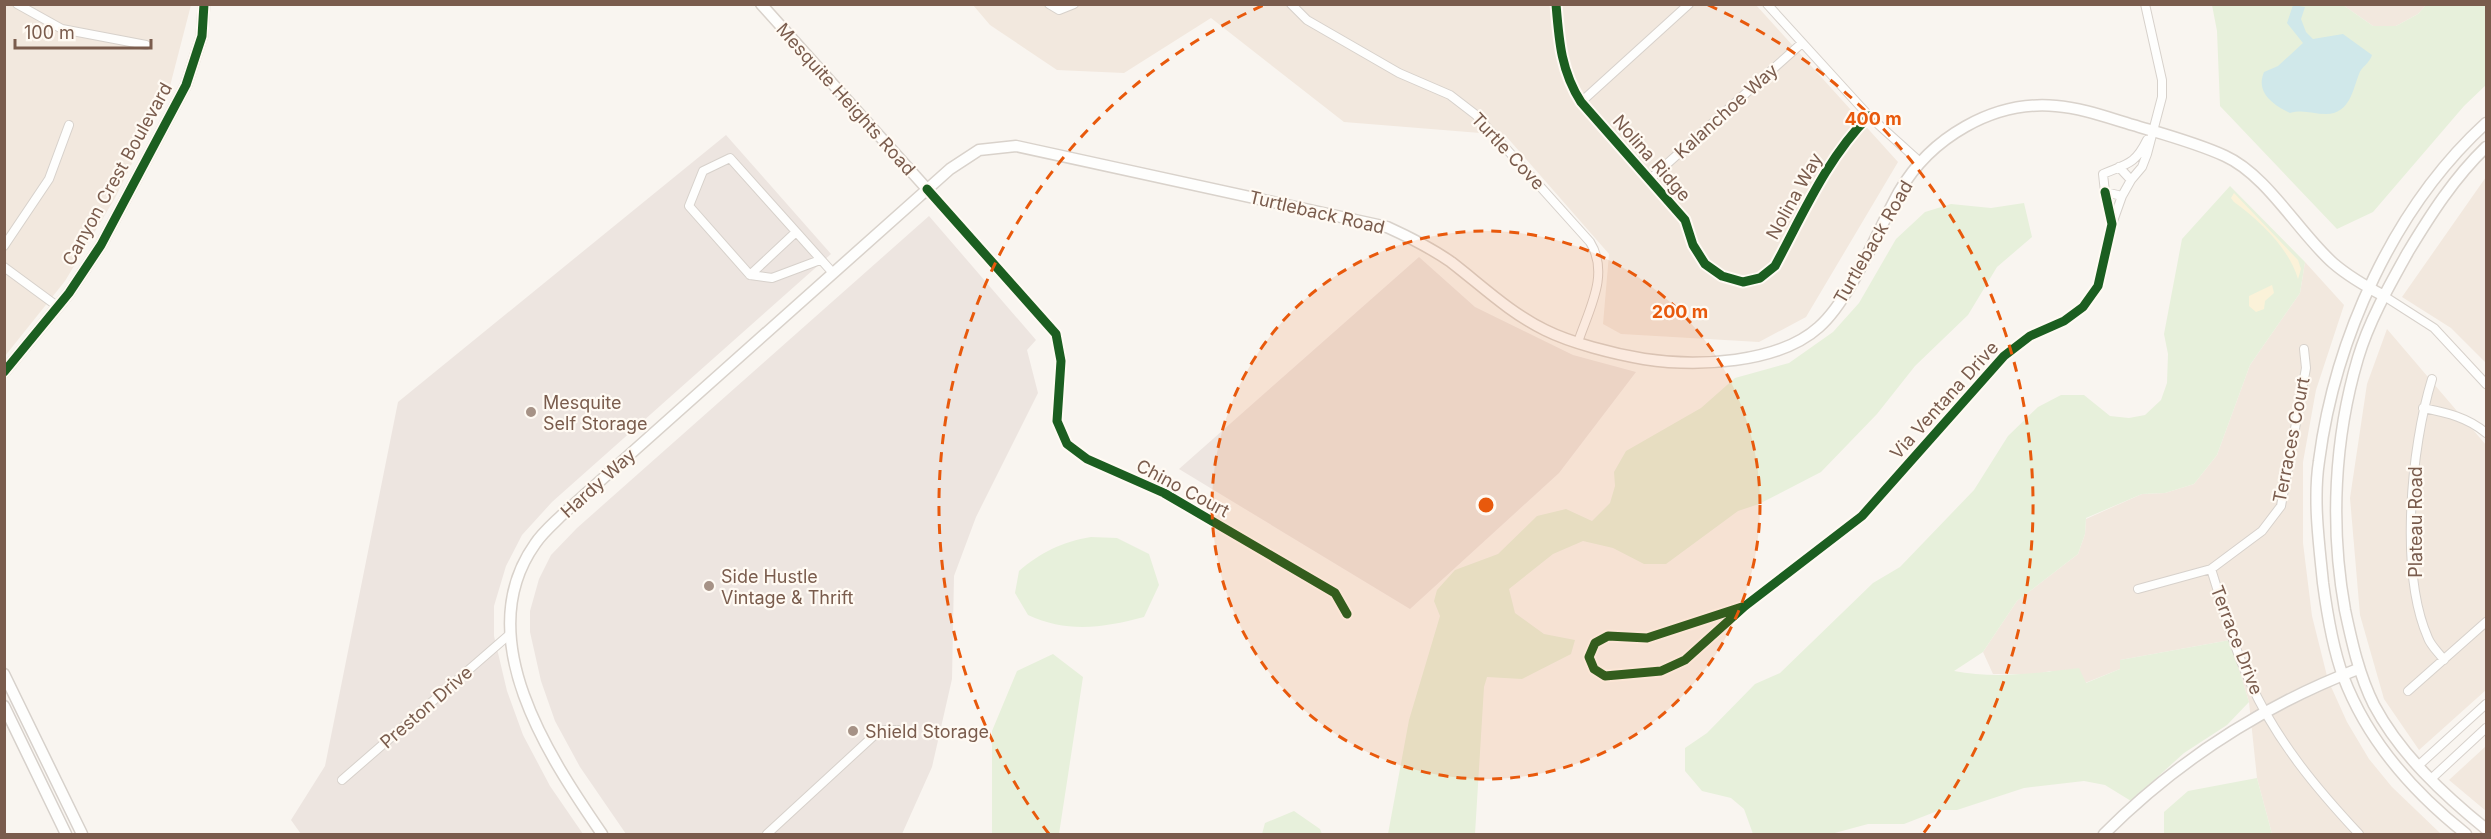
<svg xmlns="http://www.w3.org/2000/svg" width="2491" height="839" viewBox="0 0 2491 839" font-family="Inter,sans-serif">
	<rect width="100%" height="100%" fill="#f9f5f0"/>
	<!-- residential -->
	<path fill="#f2e8de" d="M5,5H191L170,86L115,198L65,281L5,356Z
		M973,5H1756L1898,162L1806,317L1759,342L1621,334L1603,324L1609,254L1505,135L1344,122L1211,18L1124,73L1057,70L990,25Z
		M2343,5H2426L2418,14L2396,26H2373Z
		M2486,177V363L2451,328L2402,297Z
		M2305,262L2344,305L2316,390L2303,462V543L2312,616L2328,680L2347,722L2369,759L2392,787L2441,834H2272L2257,778L2249,702L2230,640L2120,660V669L2085,683L2050,671L2038,674H1993L1983,652L2017,601L2078,554L2085,534L2086,519L2142,494L2165,493L2194,484L2217,455L2250,365L2300,293Z
		M2387,329L2486,445V690L2419,750L2384,699L2360,615L2350,498L2367,384Z
		M2486,746V811L2449,780Z"/>
	<!-- industrial -->
	<path fill="#ede5e0" d="M726,135L831,254L552,502L522,535L506,566L494,606V636L507,691L523,735L550,786L583,834H301L291,820L325,766L398,402Z
		M929,216L1036,340L1027,350L1038,393L976,517L954,576L952,679L932,767L902,834H626L580,767L555,721L541,681L530,632V611L539,579L551,555L577,528Z
		M1419,257L1475,307L1573,355L1636,372L1559,473L1410,609L1179,469Z"/>
	<!-- green -->
	<path fill="#e7f0db" d="M2212,5H2343L2373,26H2396L2418,14L2426,5H2486V85L2464,106L2373,212L2337,229L2220,106L2217,31Z
		M2230,186L2305,262L2300,293L2250,365L2217,455L2194,484L2165,493L2142,494L2086,518L2085,534L2078,554L2017,601L1983,652L1954,671C1995,679 2038,673 2079,668L2086,683L2120,669V660L2230,640L2249,702L2227,725L2184,753L2131,801L2105,785L2084,781L2024,788L1957,810H1940L1904,824H1868L1831,834H1753L1744,809L1731,798L1702,791L1685,771V748L1707,733L1755,684L1780,673L1873,583L1900,567L1974,490L2008,436L2038,407L2061,395H2084L2110,416L2129,418L2145,415L2161,400L2167,383L2168,354L2164,334L2182,239Z
		M2024,203L2032,237L1997,267L1968,315L1915,366L1877,414L1821,472L1759,504L1738,511L1666,564H1644L1613,548L1583,541L1553,554L1509,589L1515,613L1544,634L1575,640L1571,654L1522,679L1487,677L1484,687L1475,834H1388L1409,720L1440,616L1434,601L1437,590L1455,570L1498,554L1537,516L1566,509L1592,521L1610,503L1615,486L1614,472L1626,451L1701,408L1735,378L1789,363L1833,332L1859,303L1896,239L1925,212L1951,204L1991,208Z
		M1091,537L1117,538L1149,554L1159,585L1144,617C1103,628 1067,633 1028,615L1015,593L1019,571C1041,552 1062,542 1091,537Z
		M1053,654L1083,677L1059,834H992V731L1017,671Z
		M2257,778L2272,834H2164V812L2188,791Z
		M1294,811L1320,829L1322,834H1262L1265,823Z"/>
	<!-- sand -->
	<path fill="#fbf2d9" d="M2234,193L2298,260L2301,269L2298,279C2289,248 2259,220 2234,202L2231,198Z
		M2272,285L2274,293L2265,301L2264,309L2256,312L2249,306V296Z"/>
	<!-- water -->
	<path fill="#d0e8ea" d="M2293,5L2305,7L2301,19L2306,32L2313,39L2343,34L2372,55C2370,63 2361,67 2359,74C2353,89 2350,114 2326,114C2313,114 2303,109 2290,113C2274,105 2255,93 2264,72L2278,66L2303,43L2287,23Z"/>
	<g fill="none" stroke-linecap="round" stroke-linejoin="round">
		<!-- minor casing -->
		<g stroke="#d7d1cb" stroke-width="10">
			<path id="minor" d="M17,4L62,29L146,45
				M1049,4L1059,10L1074,4
				M1291,4L1307,20L1399,73L1450,95L1476,115L1590,242C1610,274 1589,309 1578,342
				M1556,4C1559,41 1561,71 1581,102L1685,220L1693,245L1705,264L1722,276L1743,282L1760,278L1775,266C1803,214 1827,158 1869,116
				M1767,4L1869,116L1920,162
				M1581,102L1689,4
				M2119,167L2131,180L2122,196L2105,192L2103,174C2126,164 2135,165 2147,140
				M1649,180L1802,43
				M2131,180L2142,167L2147,154L2162,97V80L2145,4
				M927,189L1056,334L1061,361L1057,421L1067,444L1087,459L1164,493L1335,593L1347,614
				M2112,224L2122,196
				M796,232L750,275L689,206L703,171L730,158L833,273
				M4,246L49,179L69,125
				M4,267L57,306
				M750,275L772,278L820,260
				M2384,296L2434,328L2486,384
				M2432,379C2411,447 2399,572 2428,638C2431,646 2439,653 2444,660
				M2423,408C2447,413 2467,417 2486,433
				M2211,569C2223,606 2233,646 2250,682C2276,740 2316,788 2359,834
				M2138,589L2211,569L2262,531L2281,506L2306,368L2304,349
				M1745,606L1647,638L1608,636L1595,643L1589,657L1594,669L1605,676L1661,671L1685,660L1745,606L1862,516L2004,356L2030,336L2064,321L2083,307L2098,286L2112,224L2105,192
				M2408,691L2486,622
				M2419,765L2486,704
				M2431,779L2486,728
				M342,780L510,634
				M767,834L880,730H898"/>
		</g>
		<!-- tertiary casing -->
		<g stroke="#d7d1cb" stroke-width="13">
			<path id="tertiary" d="M4,372L69,293L101,245L186,85L202,36L204,4
				M4,674L82,834
				M4,706L66,834
				M2104,834C2177,761 2262,706 2358,669"/>
		</g>
		<!-- secondary casing -->
		<g stroke="#d9d2cb" stroke-width="13">
			<path id="secondary" d="M761,4L927,189
				M2486,147C2454,178 2431,214 2408,252C2389,286 2369,321 2358,358C2334,439 2330,527 2345,610C2352,643 2359,675 2374,705C2400,754 2444,795 2486,829
				M602,834C549,757 469,637 535,544C542,533 554,523 563,514L950,169L979,150L1016,146L1387,227C1409,237 1431,248 1451,262C1481,285 1510,313 1545,330C1571,343 1614,354 1644,359C1696,367 1778,364 1819,327C1850,300 1878,230 1899,192C1930,138 1993,100 2056,106C2082,108 2109,118 2133,125C2163,134 2197,143 2225,156C2267,175 2299,233 2333,263C2348,276 2367,287 2384,296
				M2466,834C2413,792 2367,740 2343,676C2332,646 2327,613 2323,583C2319,543 2313,500 2319,461C2335,338 2394,207 2486,123"/>
		</g>
		<!-- minor -->
		<use href="#minor" stroke="#fefefd" stroke-width="8"/>
		<!-- tertiary -->
		<use href="#tertiary" stroke="#fefefd" stroke-width="10"/>
		<!-- secondary -->
		<use href="#secondary" stroke="#fefefd" stroke-width="10"/>
		<!-- cycleway casing -->
		<g stroke="#fffaf3" stroke-width="13">
			<path id="cycleway" d="M1556,4C1559,41 1561,71 1581,102L1685,220L1693,245L1705,264L1722,276L1743,282L1760,278L1775,266C1803,214 1827,158 1869,116
				M927,189L1056,334L1061,361L1057,421L1067,444L1087,459L1164,493L1335,593L1347,614
				M4,372L69,293L101,245L186,85L202,36L204,4
				M1745,606L1647,638L1608,636L1595,643L1589,657L1594,669L1605,676L1661,671L1685,660L1745,606L1862,516L2004,356L2030,336L2064,321L2083,307L2098,286L2112,224L2105,192"/>
		</g>
		<!-- cycleway -->
		<use href="#cycleway" stroke="#1b5e20" stroke-width="9"/>
	</g>
	<!-- distance rings -->
	<circle cx="1486" cy="505" r="274" fill="#e8590c" fill-opacity=".12"/>
	<g fill="none" stroke="#e8590c" stroke-width="3" stroke-dasharray="10 8">
		<circle cx="1486" cy="505" r="274"/>
		<path d="M1049 834A547 547 0 0 1 1264 5M1708 5A547 547 0 0 1 1923 834"/>
	</g>
	<!-- markers -->
	<g fill="#a69286" stroke="#fffaf3" stroke-width="2">
		<circle cx="531" cy="412" r="6"/>
		<circle cx="709" cy="586" r="6"/>
		<circle cx="853" cy="731" r="6"/>
	</g>
	<g text-anchor="middle" dominant-baseline="central" stroke-width="4.5" stroke-linejoin="round" paint-order="stroke">
		<!-- street labels -->
		<g font-size="18" fill="#7a5c4d" stroke="#fffaf3">
			<text transform="translate(846 99) rotate(48)">Mesquite Heights Road</text>
			<text transform="translate(1726 111) rotate(-42)">Kalanchoe Way</text>
			<text transform="translate(1508 151) rotate(47)">Turtle Cove</text>
			<text transform="translate(1652 158) rotate(49)">Nolina Ridge</text>
			<text transform="translate(117 174) rotate(-61)">Canyon Crest Boulevard</text>
			<text transform="translate(1794 196) rotate(-61)">Nolina Way</text>
			<text transform="translate(1317 212) rotate(13)">Turtleback Road</text>
			<text transform="translate(1873 242) rotate(-60)">Turtleback Road</text>
			<text transform="translate(1944 400) rotate(-48)">Via Ventana Drive</text>
			<text transform="translate(2291 440) rotate(-79)">Terraces Court</text>
			<text transform="translate(598 483) rotate(-42)">Hardy Way</text>
			<text transform="translate(1183 488) rotate(28)">Chino Court</text>
			<text transform="translate(2415 522) rotate(-90)">Plateau Road</text>
			<text transform="translate(2237 640) rotate(69)">Terrace Drive</text>
			<text transform="translate(426 707) rotate(-41)">Preston Drive</text>
		</g>
		<!-- poi labels -->
		<g font-size="18" fill="#7a5c4d" stroke="#fffaf3" text-anchor="start">
			<text x="543" y="402">Mesquite<tspan x="543" dy="21">Self Storage</tspan></text>
			<text x="721" y="576">Side Hustle<tspan x="721" dy="21">Vintage &amp; Thrift</tspan></text>
			<text x="865" y="731">Shield Storage</text>
		</g>
	</g>
	<circle cx="1486" cy="505" r="9" fill="#e8590c" stroke="#fffaf3" stroke-width="3"/>
	<g font-size="18" text-anchor="middle" font-weight="bold" fill="#e8590c" stroke="#fffaf3" stroke-width="4.5" stroke-linejoin="round" paint-order="stroke">
		<text x="1873" y="125">400 m</text>
		<text x="1680" y="318">200 m</text>
	</g>
	<!-- border -->
	<rect width="2491" height="839" fill="none" stroke="#7a5c4d" stroke-width="12"/>
	<!-- scale -->
	<path d="M15 39v9h136v-9" fill="none" stroke="#7a5c4d" stroke-width="3"/>
	<text x="24" y="39" font-size="18" fill="#7a5c4d" stroke="#fffaf3" stroke-width="4.5" paint-order="stroke">100 m</text>
</svg>
